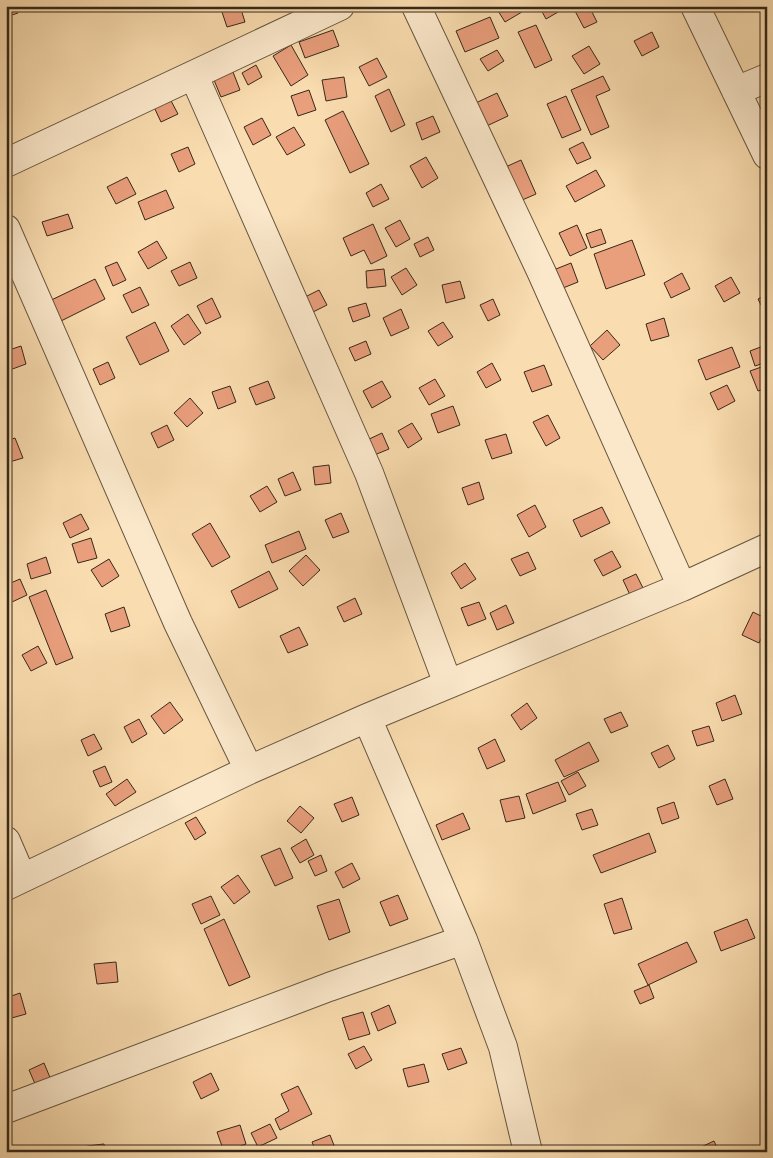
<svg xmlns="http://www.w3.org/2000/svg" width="773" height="1158" viewBox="0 0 773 1158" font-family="'IM FELL French Canon',serif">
	<rect width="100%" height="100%" fill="#f9dcaf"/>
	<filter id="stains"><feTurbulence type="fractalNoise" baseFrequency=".004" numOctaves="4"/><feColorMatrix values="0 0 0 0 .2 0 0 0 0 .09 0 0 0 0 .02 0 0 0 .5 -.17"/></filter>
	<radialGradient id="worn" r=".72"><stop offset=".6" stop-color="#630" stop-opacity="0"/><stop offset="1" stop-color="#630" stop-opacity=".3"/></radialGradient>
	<!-- building -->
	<path fill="#e99e7c" stroke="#36291a" d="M6,6H15L18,13L6,17Z
		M231,6H240L245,22L227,27L221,9Z
		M495,6H532L505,22Z
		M539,6H563L565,8L546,19Z
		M584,6H589L597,22L584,28L575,11Z
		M490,17L499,38L465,52L456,31Z
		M536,25L552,60L535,68L518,32Z
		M333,30L339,46L305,58L299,42Z
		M652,32L659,47L642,56L634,41Z
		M291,45L308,75L291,86L273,56Z
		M589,46L600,64L584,74L572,56Z
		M497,50L504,61L488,71L480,59Z
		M377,58L387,77L369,86L359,67Z
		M256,65L262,77L248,85L242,73Z
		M233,72L240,90L221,97L214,80Z
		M603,76L610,90L596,96L609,127L591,135L571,90Z
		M344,77L347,97L326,101L322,80Z
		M389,89L405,125L391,132L375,96Z
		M309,90L316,110L298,116L291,96Z
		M497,93L508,116L476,131L465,108Z
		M566,96L581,130L562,138L547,104Z
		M169,97L178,114L161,122L153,105Z
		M343,111L369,164L350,173L325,120Z
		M433,116L440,132L422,140L416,123Z
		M262,118L271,135L253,145L244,127Z
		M294,127L305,145L287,155L276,137Z
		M583,142L591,158L577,164L569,149Z
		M188,147L195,164L179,172L171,154Z
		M426,157L438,178L422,188L410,166Z
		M521,160L536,194L513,204L499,170Z
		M596,170L605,186L575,202L566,186Z
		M127,177L136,194L116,204L107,187Z
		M381,184L389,199L373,207L366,193Z
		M166,190L174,208L145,220L138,202Z
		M68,214L73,228L47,236L42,222Z
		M400,220L410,239L396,247L385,228Z
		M373,224L387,256L371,264L364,250L351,256L343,238Z
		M577,225L587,248L570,256L559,233Z
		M601,229L606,243L591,248L586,234Z
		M428,237L434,250L420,257L414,244Z
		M632,240L645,275L606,289L594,254Z
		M157,241L167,258L148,269L138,252Z
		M117,262L126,280L113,286L105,267Z
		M190,262L197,278L179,286L171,271Z
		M571,263L578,282L558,290L551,271Z
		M406,268L417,285L402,295L391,277Z
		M384,269L386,286L367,288L366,271Z
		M682,273L690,289L671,298L664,283Z
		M731,277L740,293L724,302L715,286Z
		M95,279L105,299L51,326L41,305Z
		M460,281L465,298L446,303L442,285Z
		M140,287L149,305L132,313L123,295Z
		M319,290L327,305L311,313L303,298Z
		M767,294V315H766L758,299Z
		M212,298L221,317L206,324L197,306Z
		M493,299L500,315L488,321L480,305Z
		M366,303L370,316L353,322L348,308Z
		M401,309L409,328L391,336L383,318Z
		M188,314L201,333L184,345L171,326Z
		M664,318L669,336L651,341L646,324Z
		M155,322L169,351L140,365L126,337Z
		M443,322L453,337L438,346L428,331Z
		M607,330L620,345L603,360L590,346Z
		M366,341L371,354L355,361L349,348Z
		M766,345L767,362L755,366L750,351Z
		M21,346L26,364L7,371L6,351Z
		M732,347L740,367L706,380L698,360Z
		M108,362L115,378L100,385L93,369Z
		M492,363L501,380L486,388L477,372Z
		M544,365L552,385L532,392L524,372Z
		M767,365V388L758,391L750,371Z
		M435,379L445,396L429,405L419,388Z
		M268,381L275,398L256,405L249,388Z
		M382,381L391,397L372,408L363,391Z
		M727,385L735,401L718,410L710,393Z
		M230,386L236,402L218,409L212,392Z
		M190,398L203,413L187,427L174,413Z
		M453,406L460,425L438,433L431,414Z
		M548,415L560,438L546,446L533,422Z
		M767,417V429L762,420Z
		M412,423L422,439L408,448L398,431Z
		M167,425L174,440L158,448L151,433Z
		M382,433L389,449L372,456L365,441Z
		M506,434L512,453L492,459L485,440Z
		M15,438L23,458L6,463V441Z
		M329,465L331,483L315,485L313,467Z
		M293,472L301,490L285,496L278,479Z
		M479,482L484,499L468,505L462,488Z
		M267,486L277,502L260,512L250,496Z
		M535,505L546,527L529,537L517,515Z
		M602,507L610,523L581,537L573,520Z
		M341,513L349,532L333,538L325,520Z
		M81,514L89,529L70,538L63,523Z
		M210,523L230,557L212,567L192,534Z
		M299,531L306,549L272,563L265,545Z
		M91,538L97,558L78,563L72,544Z
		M612,551L621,567L603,576L594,560Z
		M528,552L536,569L520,576L511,559Z
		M306,555L320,570L303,586L289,571Z
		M46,557L51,573L31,579L27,564Z
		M109,559L119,576L102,587L91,570Z
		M465,563L476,579L461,589L451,573Z
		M269,571L278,589L239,608L231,591Z
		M636,574L644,590L631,597L623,580Z
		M20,579L27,595L12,602L6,585Z
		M46,590L73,658L56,665L29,597Z
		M355,598L362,614L344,622L337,607Z
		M479,602L486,619L468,626L461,608Z
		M506,605L514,623L497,630L490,613Z
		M124,607L130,626L111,632L105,614Z
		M753,612L767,619V627L759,643L742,635Z
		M299,627L308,645L288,653L280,636Z
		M38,646L47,663L31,671L22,655Z
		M6,677L11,686L6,688Z
		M735,695L742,714L722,721L716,703Z
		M170,702L183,720L164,734L151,716Z
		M527,703L537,718L521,730L511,715Z
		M621,712L628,726L611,733L604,719Z
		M139,719L147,734L132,743L124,727Z
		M709,726L714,741L697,746L692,731Z
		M94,734L102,749L88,756L81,740Z
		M495,739L505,761L487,769L478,748Z
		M589,742L599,761L564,777L555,760Z
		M668,745L675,759L659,768L651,753Z
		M105,766L112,782L100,787L93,771Z
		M578,772L586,786L569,795L561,781Z
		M127,779L136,792L115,806L106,794Z
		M725,779L733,799L717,805L709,786Z
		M558,782L566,801L533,814L526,794Z
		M519,796L525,818L506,822L500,800Z
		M352,797L359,815L342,822L334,804Z
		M674,802L679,818L662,824L657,808Z
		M300,806L314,818L301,833L287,821Z
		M592,809L598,825L582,830L576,814Z
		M463,813L470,829L442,840L436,825Z
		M196,817L206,833L195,840L185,823Z
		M649,833L656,852L601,873L593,855Z
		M306,839L314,855L300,863L291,848Z
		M280,848L293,878L275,886L261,856Z
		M321,855L327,871L315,876L308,861Z
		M352,863L360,879L343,888L335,872Z
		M238,875L250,892L234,904L221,887Z
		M398,895L408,919L390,926L380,902Z
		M211,896L220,915L201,924L192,904Z
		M622,898L632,929L614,934L604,904Z
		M339,899L350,932L329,940L317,906Z
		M224,919L250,977L229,986L204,929Z
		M747,919L755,938L721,951L714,932Z
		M687,942L697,962L648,985L638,964Z
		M116,962L118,982L97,984L94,964Z
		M649,985L654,998L640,1004L634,991Z
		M20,993L26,1014L8,1019L6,998Z
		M389,1005L396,1023L378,1031L371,1013Z
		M363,1012L370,1034L349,1040L342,1018Z
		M364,1046L372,1060L356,1069L348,1054Z
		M461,1048L467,1063L448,1070L442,1054Z
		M44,1063L51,1080L36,1086L29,1070Z
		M424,1064L429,1082L408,1087L403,1069Z
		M211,1073L219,1090L201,1099L193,1082Z
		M298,1086L312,1114L280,1130L275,1119L289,1111L281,1094Z
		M270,1124L277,1138L258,1147L251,1133Z
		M240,1125L246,1144L224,1152L217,1132Z
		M330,1135L335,1148L324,1152H316L312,1142Z
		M714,1141L719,1152H701L699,1148Z
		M104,1144L105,1152H88L87,1146Z
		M625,1147L627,1152H615Z"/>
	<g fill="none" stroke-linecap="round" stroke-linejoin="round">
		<!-- minor casing -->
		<g stroke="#67563f" stroke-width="30">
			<path id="minor" d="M416,6L541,271L682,587
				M695,6L767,155
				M194,76L369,473L448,684
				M736,91L767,78
				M6,163L340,6
				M6,229L178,623L249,770
				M367,718L463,940L503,1047L528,1152
				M6,841L22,878
				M6,886L249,770L367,718L682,587L767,548
				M6,1109L329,987L463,940"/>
		</g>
		<!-- minor -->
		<use href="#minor" stroke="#fbe8cb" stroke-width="28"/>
	</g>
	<!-- margin -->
	<rect width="773" height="1158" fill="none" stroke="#f9dcaf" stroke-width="25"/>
	<rect x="8" y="8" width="758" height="1143" fill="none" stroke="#36291a" stroke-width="2.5"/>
	<rect x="12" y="12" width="748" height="1133" fill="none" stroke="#36291a"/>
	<rect width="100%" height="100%" filter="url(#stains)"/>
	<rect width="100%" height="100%" fill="url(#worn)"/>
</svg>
